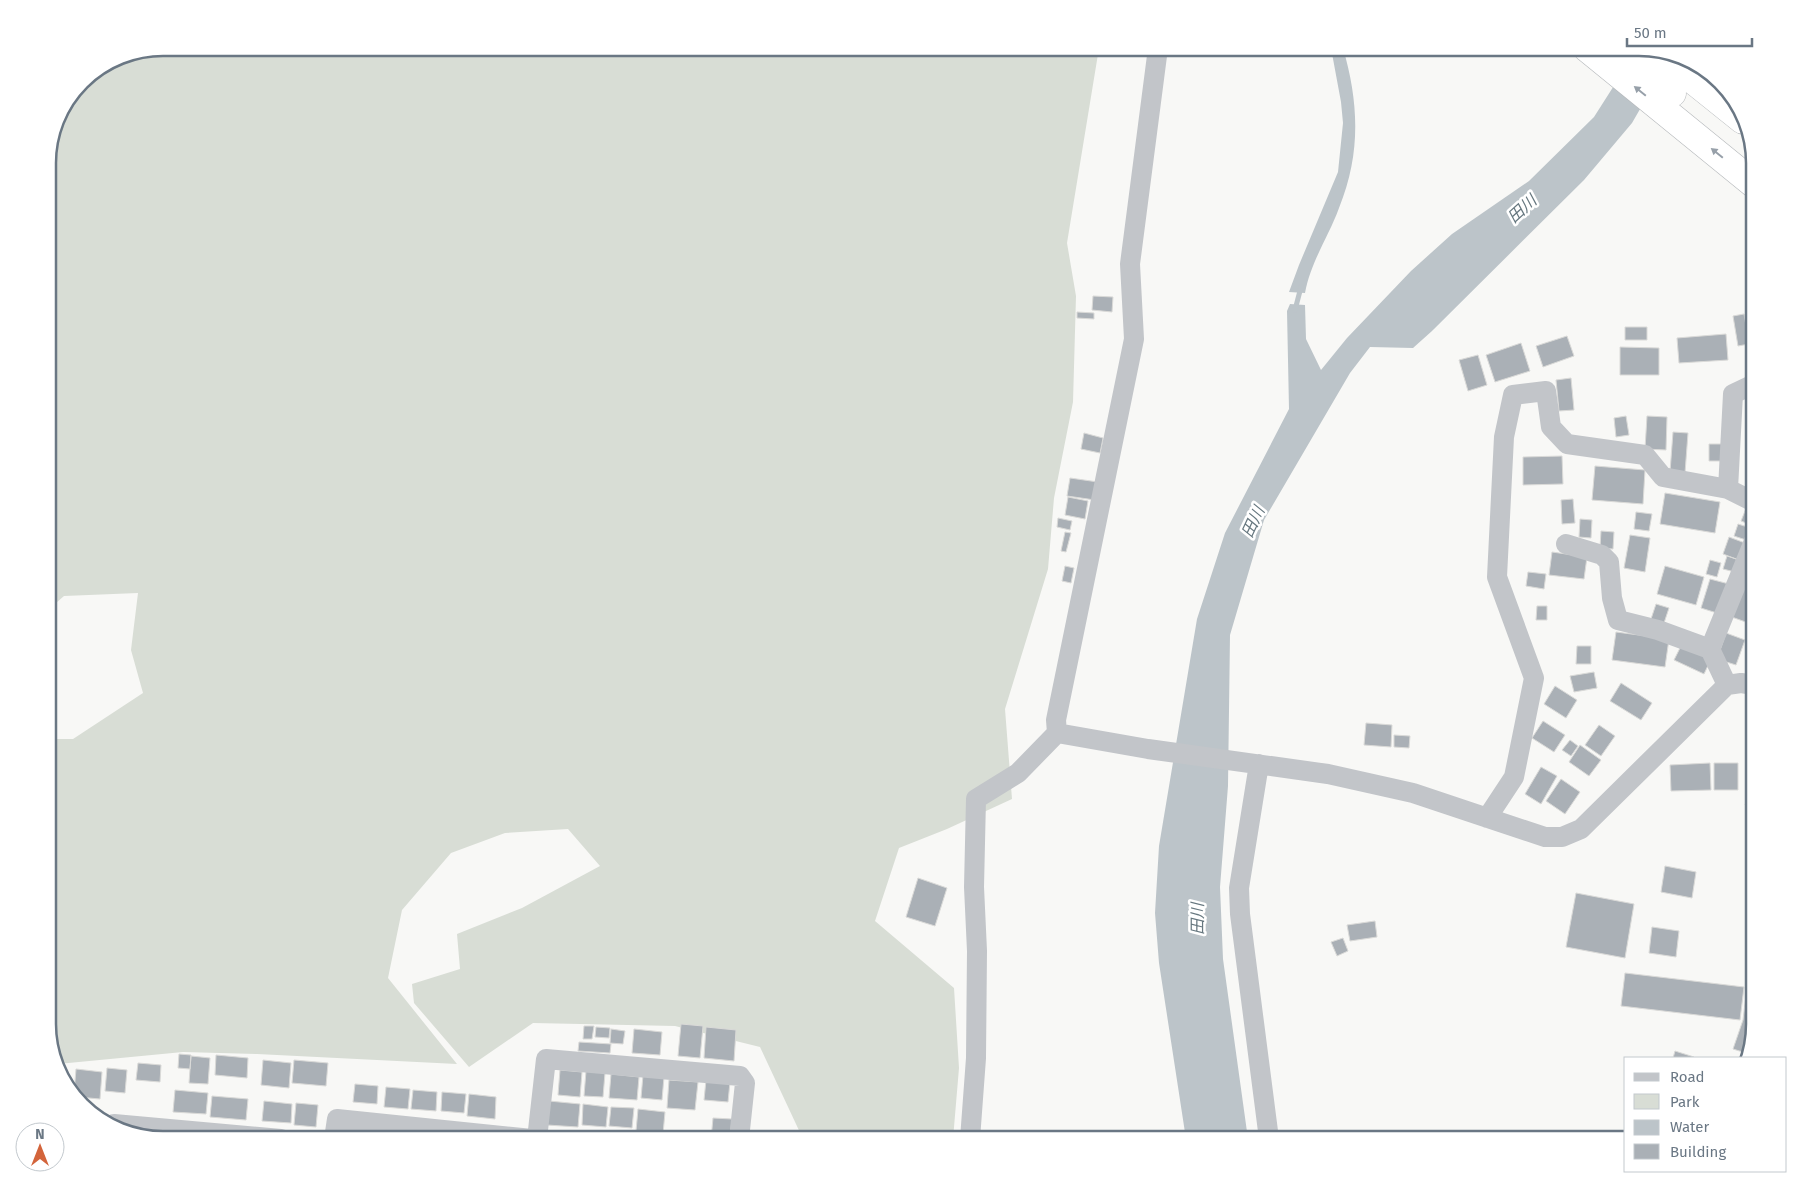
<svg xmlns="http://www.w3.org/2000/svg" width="1802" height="1187" viewBox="0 0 1802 1187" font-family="'Fira Sans','Noto Sans JP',sans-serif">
	<rect width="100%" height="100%" fill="#f8f8f6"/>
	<!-- green -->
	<path fill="#d8ddd5" d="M164,48H1099L1067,243L1076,296L1073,402L1054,498L1048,569L1005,709L1012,799L947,829L899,848L875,921L954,988L959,1068L953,1139H803L760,1047L675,1026L533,1023L469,1067L414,1003L412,984L460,969L457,934L522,908L600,866L568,829L505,833L451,853L402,910L388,978L457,1064L257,1054L183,1052L58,1064L48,1031V739H73L143,693L131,650L138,593L64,596L48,610V156L56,119L82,81L119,56Z
		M349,1131L406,1136L405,1139H348Z"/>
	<!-- water -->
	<path fill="#bcc4c9" d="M1331,48H1343C1359,103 1361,154 1339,208C1328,238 1311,261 1305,293L1289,292L1299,265L1338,172L1343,123L1341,102Z
		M1638,48L1670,57L1632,123L1584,180L1432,331L1413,348L1370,347L1350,373L1264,520L1230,635L1228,786L1220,887L1223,959L1248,1139H1186L1159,963L1155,913L1159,846L1197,619L1225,533L1289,409L1287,311L1290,304L1305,305L1306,339L1321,370L1347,338L1411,271L1452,234L1529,181L1594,117Z"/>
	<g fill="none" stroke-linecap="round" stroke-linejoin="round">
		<!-- stream -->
		<path stroke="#bcc4c9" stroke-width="5" d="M1295,310L1301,287"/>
	</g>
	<!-- building -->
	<path fill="#aab0b6" stroke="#dadad8" d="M1093,296L1113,297L1112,312L1092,310Z
		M1077,312L1094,313V319L1077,318Z
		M1744,314L1749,344L1738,346L1733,316Z
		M1625,327H1647V340H1625Z
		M1726,334L1728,360L1679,363L1677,338Z
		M1567,336L1574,356L1543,367L1536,346Z
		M1521,343L1530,371L1495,382L1486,355Z
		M1620,347L1659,348V375H1620Z
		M1478,355L1487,385L1468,391L1459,360Z
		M1571,378L1574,410L1559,411L1556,380Z
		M1747,400H1754V421H1747Z
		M1626,416L1629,435L1616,437L1614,418Z
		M1647,416L1667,417L1666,450L1645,449Z
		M1673,432L1688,433L1685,473L1670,472Z
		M1084,433L1103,438L1100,453L1081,449Z
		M1709,444H1722V461H1709Z
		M1562,456L1563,484L1523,485V457Z
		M1595,466L1645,470L1643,504L1592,500Z
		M1070,478L1098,482L1095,500L1067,496Z
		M1665,493L1720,502L1715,533L1660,524Z
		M1068,497L1088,501L1085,519L1065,515Z
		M1573,499L1575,523L1562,524L1561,500Z
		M1747,506L1754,509V526L1741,521Z
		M1636,512L1652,514L1649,531L1634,529Z
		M1058,518L1072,521L1070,530L1057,527Z
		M1580,519L1592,520L1591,538L1579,537Z
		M1738,524L1754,529L1749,541L1734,536Z
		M1601,531L1614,532L1613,549L1600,548Z
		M1065,532L1071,533L1066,552L1061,551Z
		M1630,535L1650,538L1645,572L1624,568Z
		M1729,537L1745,543L1739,560L1723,554Z
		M1552,552L1587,557L1584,579L1549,575Z
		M1727,556L1739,560L1735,572L1723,569Z
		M1710,560L1721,563L1717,577L1706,574Z
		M1065,566L1074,568L1071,583L1062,581Z
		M1665,566L1704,577L1696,605L1657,594Z
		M1748,571L1754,573L1753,587L1744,584Z
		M1528,572L1546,574L1544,589L1526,586Z
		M1710,579L1729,584L1720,614L1701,608Z
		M1741,586L1754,591V625L1729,616Z
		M1656,604L1669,608L1663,626L1650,622Z
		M1537,606H1547V620H1536Z
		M1616,632L1669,639L1665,667L1612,660Z
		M1726,633L1745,640L1736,665L1717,659Z
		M1682,644L1712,657L1704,674L1674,660Z
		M1577,646H1591V664H1576Z
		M1594,672L1597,688L1574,692L1570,676Z
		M1621,683L1652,703L1641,720L1610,701Z
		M1555,686L1577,700L1566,718L1544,704Z
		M1543,721L1565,735L1554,752L1532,738Z
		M1366,723L1392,725L1391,747L1364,745Z
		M1599,725L1615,736L1601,756L1585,745Z
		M1394,735L1410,736L1409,748L1394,747Z
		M1570,740L1578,746L1571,756L1562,750Z
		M1580,745L1601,760L1589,776L1569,762Z
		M1710,763L1711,790L1671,791L1670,765Z
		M1714,763H1738V790H1714Z
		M1541,767L1557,776L1541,804L1525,794Z
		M1561,779L1580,792L1565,814L1546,801Z
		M1754,786V810L1745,805Z
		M1665,866L1696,872L1692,898L1661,892Z
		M918,878L947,888L935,926L906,917Z
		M1576,893L1634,904L1625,958L1566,947Z
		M1375,921L1377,937L1350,941L1347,925Z
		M1652,927L1679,931L1676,957L1649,953Z
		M1343,938L1348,951L1337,956L1331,942Z
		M1625,973L1744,987L1740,1020L1621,1006Z
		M1747,987H1754V1024L1746,1053L1733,1049L1743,1020Z
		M681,1024L703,1026L700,1058L678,1056Z
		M584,1026H594L592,1039H583Z
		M596,1027L610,1028L609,1038L595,1037Z
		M706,1027L736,1030L734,1061L704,1058Z
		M611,1029L625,1031L623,1044L610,1043Z
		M634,1029L662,1032L660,1055L632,1053Z
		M579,1042L611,1044L610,1053L578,1051Z
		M1675,1051L1694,1057L1693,1058H1673Z
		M179,1054L191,1055L190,1069L178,1068Z
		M216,1055L248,1058L247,1078L215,1075Z
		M191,1056L210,1058L208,1084L189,1083Z
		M263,1060L291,1063L289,1088L261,1085Z
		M294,1060L328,1063L326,1086L292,1083Z
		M138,1063L161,1065L160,1082L136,1080Z
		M107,1068L127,1070L125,1093L105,1091Z
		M76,1069L102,1072L100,1099L78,1097L74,1093Z
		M560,1070L582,1072L580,1097L558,1095Z
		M586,1071L605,1073L603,1097L584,1096Z
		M611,1074L639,1077L637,1100L609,1098Z
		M643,1075L664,1077L662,1100L641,1098Z
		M62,1077L71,1078L70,1089L63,1082Z
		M669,1080L698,1082L695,1110L667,1108Z
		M706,1080L730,1082L728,1102L704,1100Z
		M355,1084L378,1086L377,1104L353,1102Z
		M386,1087L410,1089L408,1109L384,1107Z
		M175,1090L208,1093L206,1114L173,1112Z
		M413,1090L437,1092L436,1111L411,1109Z
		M442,1092L466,1094L464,1113L441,1111Z
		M469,1094L496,1097L495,1119L467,1116Z
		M212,1096L248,1099L246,1120L210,1117Z
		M264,1101L292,1104L291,1123L262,1121Z
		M549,1101L580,1104L578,1127L547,1125Z
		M296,1103L318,1105L316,1127L294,1125Z
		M583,1104L608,1107L606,1127L582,1125Z
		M611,1107L634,1108L632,1128L609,1126Z
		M638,1109L665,1112L663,1134L636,1131Z
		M713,1118L732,1119L730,1139H711Z"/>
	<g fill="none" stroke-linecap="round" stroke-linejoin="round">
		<!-- highway casing -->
		<g stroke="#b5b8bb" stroke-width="29">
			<path id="highway" d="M1587,48L1754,184
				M1618,48L1672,93
				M1662,55L1743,120"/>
		</g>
		<!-- minor -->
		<path stroke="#c2c5c9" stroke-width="20" d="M1754,384L1733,394L1728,489L1754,502
			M1566,544L1602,555L1609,562L1612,598L1618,620L1658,630L1710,649
			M1727,685L1710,649L1754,541
			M1057,733L1056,720L1134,339L1130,264L1158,48
			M1259,764L1239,888L1240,914L1269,1139
			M1487,818L1514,777L1534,678L1497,577L1504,437L1513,395L1546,391L1551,427L1567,444L1645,455L1663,477L1728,489
			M114,1124L281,1139
			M334,1139L337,1119L532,1139
			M537,1139L546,1059L740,1076L745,1083L739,1139
			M970,1139L976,1058L977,951L974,887L976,799L1018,773L1057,733L1148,749L1328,774L1413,793L1545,837H1562L1581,829L1727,685L1741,683L1754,685"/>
		<!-- highway -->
		<use href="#highway" stroke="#fff" stroke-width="28"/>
	</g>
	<!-- one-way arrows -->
	<defs><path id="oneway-solid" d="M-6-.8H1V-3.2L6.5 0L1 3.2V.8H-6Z" transform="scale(1.25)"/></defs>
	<g fill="#97a0a9">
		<use href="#oneway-solid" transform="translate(1640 91) rotate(-141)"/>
		<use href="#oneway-solid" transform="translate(1717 153) rotate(-141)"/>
	</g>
	<g text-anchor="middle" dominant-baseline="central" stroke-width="5" stroke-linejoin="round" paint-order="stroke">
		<!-- water labels -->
		<g font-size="16" font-style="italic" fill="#66777f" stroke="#fff">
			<text transform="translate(1522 209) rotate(-42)">田川</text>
			<text transform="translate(1253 522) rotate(-65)">田川</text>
			<text transform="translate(1197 919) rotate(-90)">田川</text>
		</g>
	</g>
	<!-- crop -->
	<path d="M0 0H1802V1187H0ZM163 56H1639A107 107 0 0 1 1746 163V1024A107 107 0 0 1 1639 1131H163A107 107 0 0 1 56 1024V163A107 107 0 0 1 163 56Z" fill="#fff" fill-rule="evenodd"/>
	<path fill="none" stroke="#6a7784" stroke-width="2.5" d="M163 56H1639A107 107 0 0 1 1746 163V1024A107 107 0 0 1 1639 1131H163A107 107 0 0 1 56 1024V163A107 107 0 0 1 163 56Z"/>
	<!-- legend -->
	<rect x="1624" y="1057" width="162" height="115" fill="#ffffff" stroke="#c3c9ce"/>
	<rect x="1634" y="1073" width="25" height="8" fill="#c2c5c9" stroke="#c3c9ce"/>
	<text x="1670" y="1082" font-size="15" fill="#6a7784">Road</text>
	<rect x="1634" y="1094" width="25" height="15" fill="#d8ddd5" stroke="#c3c9ce"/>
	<text x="1670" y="1107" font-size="15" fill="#6a7784">Park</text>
	<rect x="1634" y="1120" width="25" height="15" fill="#bcc4c9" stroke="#c3c9ce"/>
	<text x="1670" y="1132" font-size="15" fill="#6a7784">Water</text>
	<rect x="1634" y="1144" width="25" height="15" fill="#aab0b6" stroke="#c3c9ce"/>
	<text x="1670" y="1157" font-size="15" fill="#6a7784">Building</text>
	<!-- north arrow -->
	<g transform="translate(40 1147)"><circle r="24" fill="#ffffff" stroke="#c3c9ce"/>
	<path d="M0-4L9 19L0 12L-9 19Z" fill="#d3643b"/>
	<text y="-8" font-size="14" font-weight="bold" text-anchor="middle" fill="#6a7784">N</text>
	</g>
	<!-- scale -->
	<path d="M1627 38v8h125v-8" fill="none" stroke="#6a7784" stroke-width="2.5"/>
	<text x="1634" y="38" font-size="15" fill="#6a7784" stroke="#ffffff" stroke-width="4" paint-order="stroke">50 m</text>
</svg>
